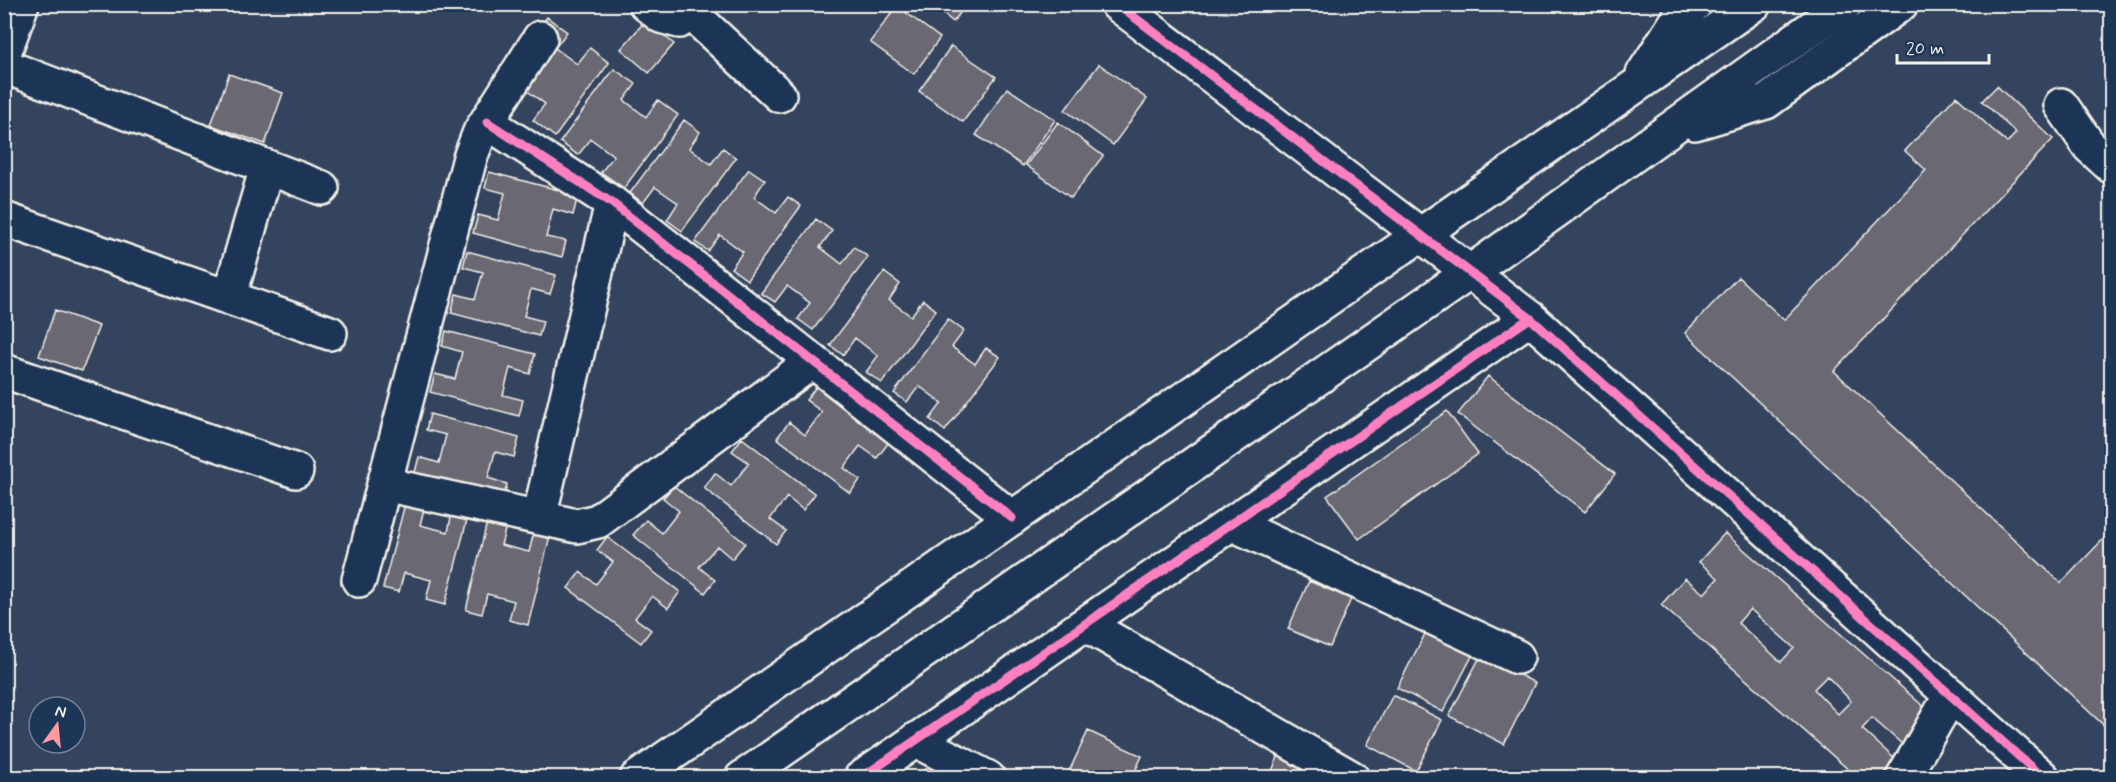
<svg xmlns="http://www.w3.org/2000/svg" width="2116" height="782" viewBox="0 0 2116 782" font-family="Mynerve,sans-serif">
	<rect width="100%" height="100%" fill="#34445f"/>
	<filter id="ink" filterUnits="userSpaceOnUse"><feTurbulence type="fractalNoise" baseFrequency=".0167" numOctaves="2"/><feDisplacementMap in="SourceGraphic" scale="12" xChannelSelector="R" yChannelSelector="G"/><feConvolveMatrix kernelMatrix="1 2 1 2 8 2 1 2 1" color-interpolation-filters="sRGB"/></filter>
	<g filter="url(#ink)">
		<!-- building -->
		<path fill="#696873" stroke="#f4f1e8" stroke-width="1.5" fill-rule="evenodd" d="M932,4H967L953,22Z
			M897,6L940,38L914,74L870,42Z
			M547,17L567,32L555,48L577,64L590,48L609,63L555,137L533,120L545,104L522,87L493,91Z
			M646,20L674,44L649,73L621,49Z
			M951,46L996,77L963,122L919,91Z
			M1099,64L1147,99L1113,145L1065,110Z
			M614,69L636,84L624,100L646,117L658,100L678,115L624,188L601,172L614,156L591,139L578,155L560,142Z
			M229,74L283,93L265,144L211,125Z
			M1997,86L2053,139L1834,371L2061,583L2112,530V733L1685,333L1738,277L1784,320L1926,170L1905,151L1956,96L2007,143L2016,133L1982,101Z
			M1007,88L1055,120L1023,166L976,135Z
			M684,120L700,132L689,148L711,164L723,148L736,158L682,231L667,220L678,203L655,187L643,203L630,193Z
			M1058,122L1103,156L1071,198L1026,165Z
			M749,169L765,180L754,197L776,213L788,197L801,206L747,280L731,268L743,252L720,235L708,251L695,242Z
			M489,172L578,195L573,215L553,209L546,237L566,241L562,257L473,233L478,215L498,220L505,193L485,188Z
			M816,219L832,231L820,247L842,264L854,247L868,257L813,330L798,319L810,303L787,286L775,302L761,293Z
			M467,251L556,275L550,294L531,289L524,316L543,321L539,336L451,313L456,294L475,299L483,272L463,267Z
			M884,272L900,284L889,300L911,316L923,300L936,310L882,383L866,372L878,356L855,338L843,355L830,345Z
			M55,310L99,326L82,371L39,356Z
			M948,319L964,331L952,347L975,364L986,348L1000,357L945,431L930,419L942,403L919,386L907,402L894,393Z
			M446,331L535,354L530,374L510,368L503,395L523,400L519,416L430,392L435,374L455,379L462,352L442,346Z
			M1488,376L1615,474L1585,512L1458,414Z
			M816,387L889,442L877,458L860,446L844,468L860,480L850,493L777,438L789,422L805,435L822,412L806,400Z
			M1447,411L1478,454L1359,539L1327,496Z
			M430,414L519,438L514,457L495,452L488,478L507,484L503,499L414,476L419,457L439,463L446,435L426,430Z
			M742,438L815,494L803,510L787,497L770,519L786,531L776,544L704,488L715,473L731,486L749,463L732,451Z
			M674,486L745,543L732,559L717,546L699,567L715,580L705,593L633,535L646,520L662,533L679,511L663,498Z
			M406,500L425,505L420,525L448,532L452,512L468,516L445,605L426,600L431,580L404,573L399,592L383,588Z
			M487,522L506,526L501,545L529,552L534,532L550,536L528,625L509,620L514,601L487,594L482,614L466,610Z
			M1725,533L1930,712L1902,744L1872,718L1862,729L1896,760L1881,778H1858L1661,605L1685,578L1704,594L1718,578L1699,562ZM1750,609L1794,648L1781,662L1738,623ZM1827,676L1851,701L1838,714L1814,689Z
			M607,537L680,592L668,608L652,596L635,618L651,630L641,643L568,588L580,572L596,584L613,562L597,550Z
			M1309,581L1351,599L1330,647L1288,629Z
			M1427,630L1473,654L1443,712L1397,688Z
			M1481,655L1535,683L1504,744L1449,716Z
			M1393,695L1442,720L1416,771L1367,745Z
			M1088,731L1142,756L1132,778H1066Z
			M1281,750L1340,778H1269Z
			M926,769L947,778H922Z"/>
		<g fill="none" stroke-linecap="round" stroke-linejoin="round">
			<!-- minor casing -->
			<g stroke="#f4f1e8" stroke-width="38">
				<path id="minor" d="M646,4L661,16L679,21L696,4
					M1117,4L1530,318L2043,778
					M690,12L779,95
					M4,53L22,4
					M4,66L322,188
					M2061,105L2090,147L2112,167
					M487,122L612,203L1012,518
					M4,219L330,333
					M229,298L267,167
					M4,371L296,471
					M384,484L577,526L598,521L813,361
					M539,518L612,203
					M1231,523L1517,657
					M359,580L470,158L480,132L540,38
					M1085,624L1352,778
					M915,740L988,778
					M861,778L1530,318
					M1903,778L1951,695"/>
			</g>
			<!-- major casing -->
			<g stroke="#f4f1e8" stroke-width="38">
				<path id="major" d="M637,778L1420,235
					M742,778L1469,273"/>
			</g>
			<!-- highway casing -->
			<g stroke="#f4f1e8" stroke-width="38">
				<path id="highway" d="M1643,74L1679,18L1695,4
					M1695,123L1766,102L1901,4
					M1420,235L1754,4
					M1469,273L1845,4"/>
			</g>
			<!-- minor -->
			<use href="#minor" stroke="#1d3557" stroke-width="33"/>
			<!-- major -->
			<use href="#major" stroke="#1d3557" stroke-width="33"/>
			<!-- highway -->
			<use href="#highway" stroke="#1d3557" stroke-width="33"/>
			<!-- cycleway casing -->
			<g stroke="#1d3557" stroke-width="13">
				<path id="cycleway" d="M1117,4L1530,318L2043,778
					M487,122L612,203L1012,518
					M861,778L1530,318"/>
			</g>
			<!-- cycleway -->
			<use href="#cycleway" stroke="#ff80c0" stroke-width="9"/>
		</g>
	</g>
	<!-- margin -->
	<rect width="2116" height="782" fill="none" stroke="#1d3557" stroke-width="24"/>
	<rect x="12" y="12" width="2092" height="758" fill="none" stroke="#f4f1e8" stroke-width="2" filter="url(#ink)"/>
	<!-- north arrow -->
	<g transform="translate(57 725) rotate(15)"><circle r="28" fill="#1d3557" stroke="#738091" stroke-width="1.5"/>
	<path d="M0-4.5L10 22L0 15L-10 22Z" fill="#ff9aa2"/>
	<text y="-9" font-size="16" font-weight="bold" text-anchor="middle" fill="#f4f1e8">N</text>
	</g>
	<!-- scale -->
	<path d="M1897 54v9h92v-9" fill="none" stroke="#f4f1e8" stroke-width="3"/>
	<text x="1906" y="54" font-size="18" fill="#f4f1e8" stroke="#1d3557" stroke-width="4.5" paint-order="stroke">20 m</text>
</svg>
